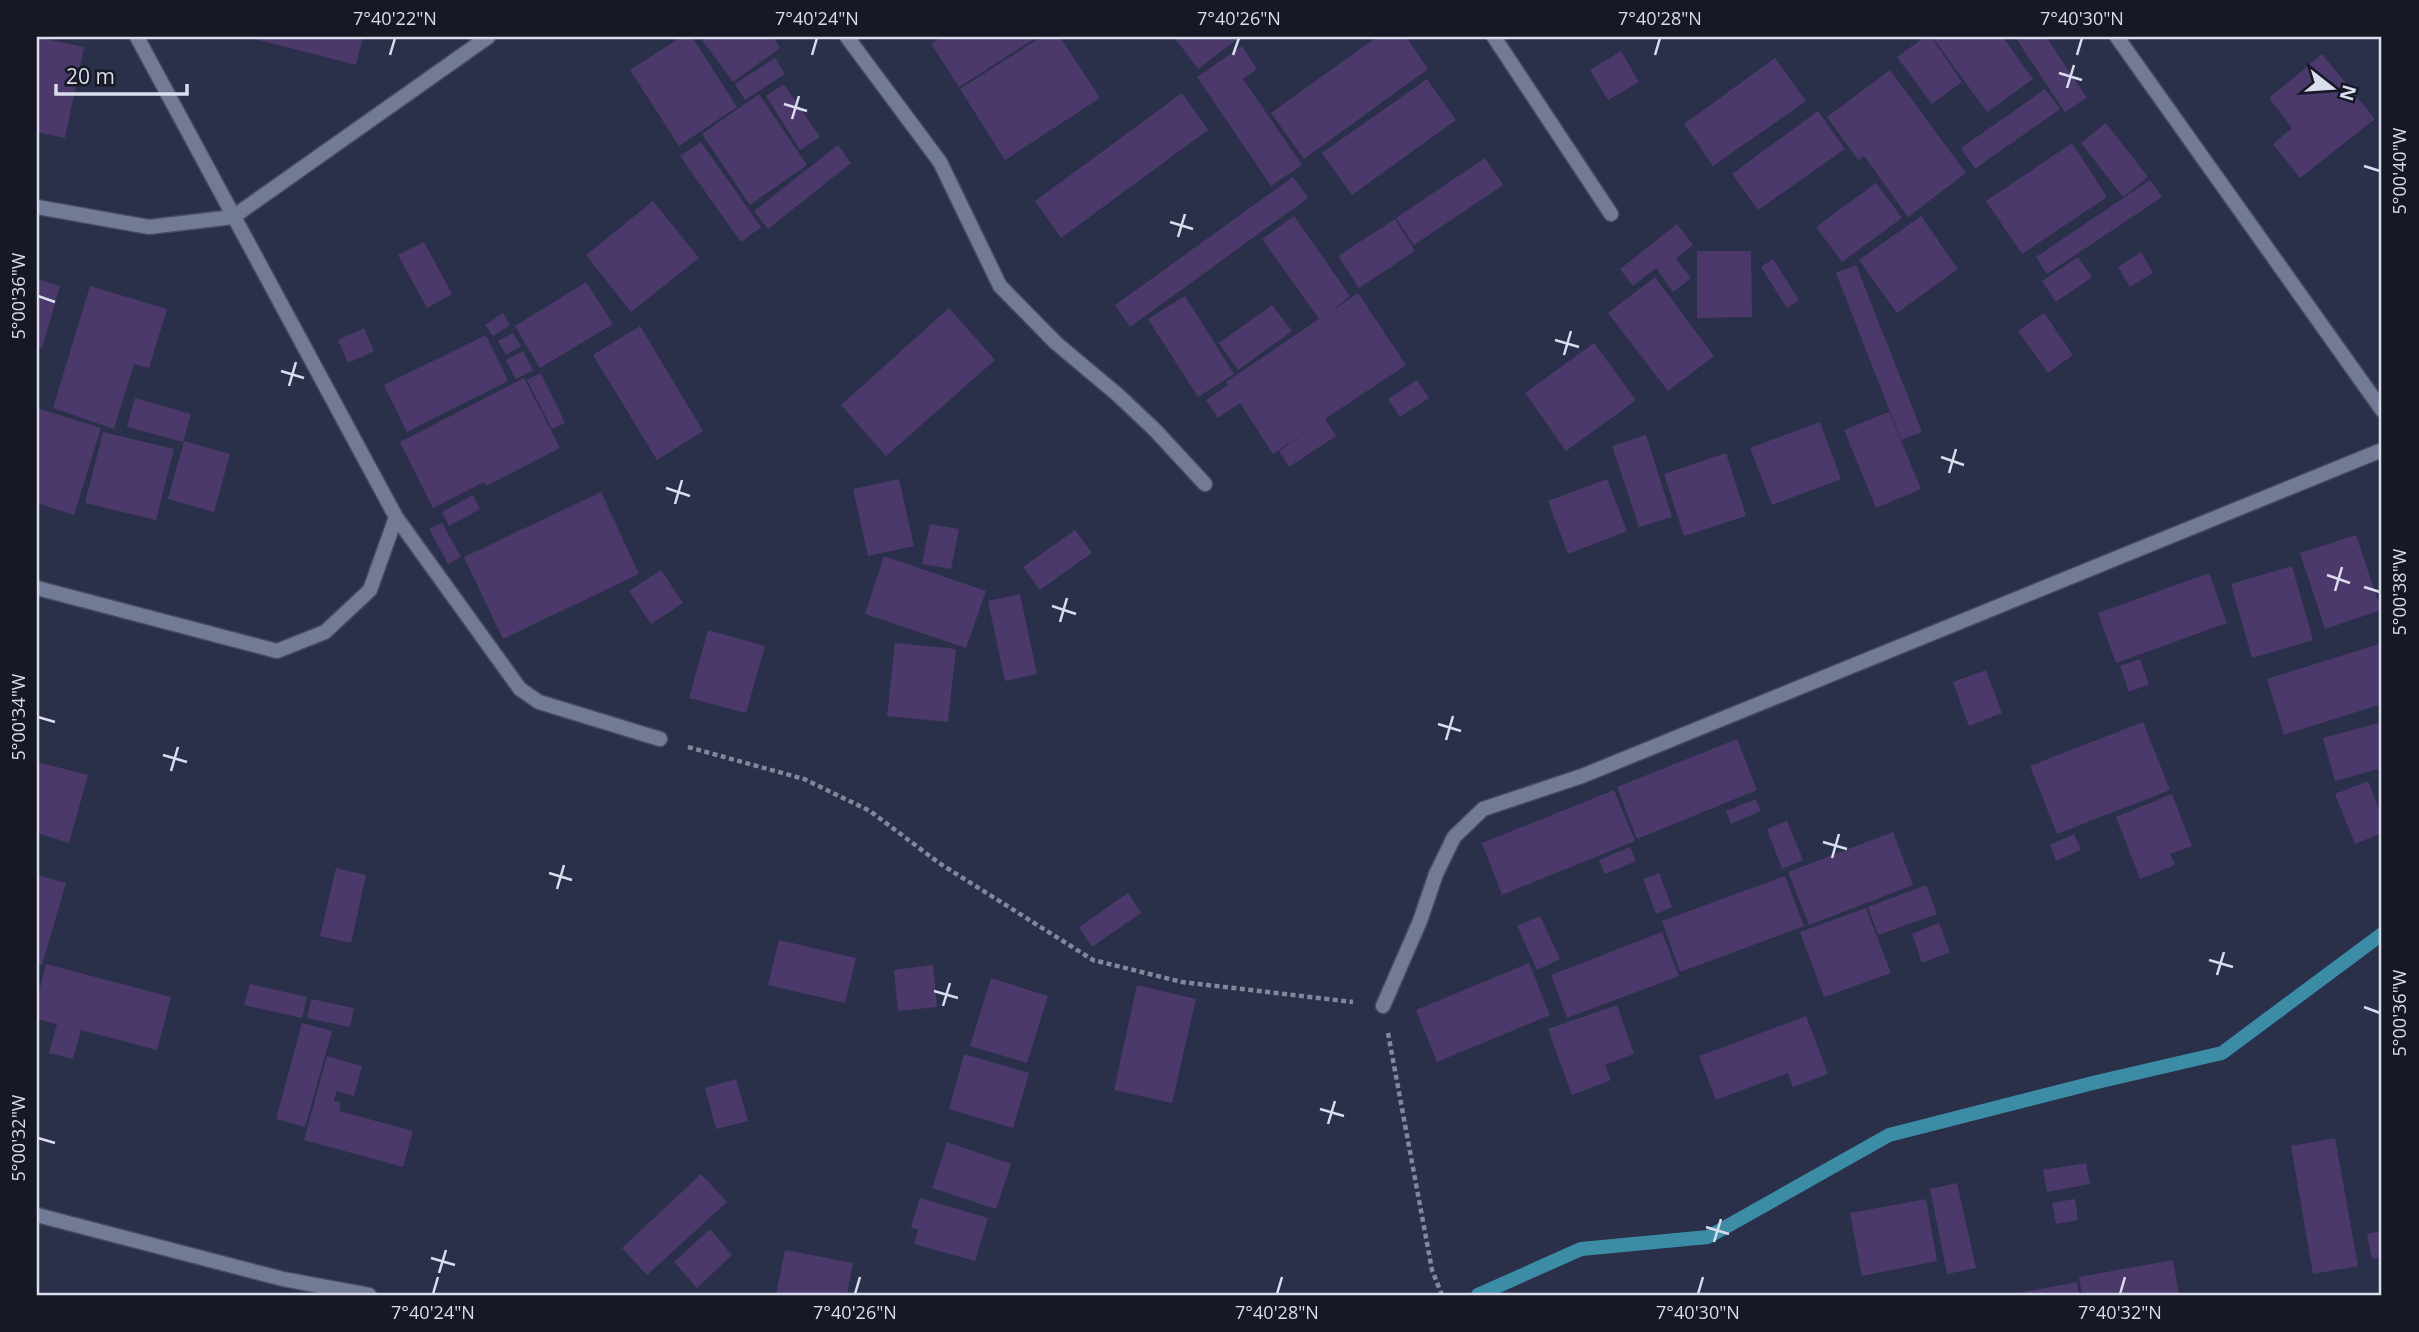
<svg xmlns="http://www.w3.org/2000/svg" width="2419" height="1332" viewBox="0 0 2419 1332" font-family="'Open Sans',sans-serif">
	<rect width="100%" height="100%" fill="#2a3049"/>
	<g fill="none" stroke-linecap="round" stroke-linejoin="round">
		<!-- stream -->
		<path stroke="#3c8ca6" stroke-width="14" d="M1478,1295L1581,1249L1708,1237L1889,1135L2097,1082L2222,1053L2382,934"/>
	</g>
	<!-- building -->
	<path fill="#4b396c" d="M37,37L84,47L65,138L37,132Z
		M247,37H363L356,65Z
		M681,37H692L737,107L679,146L630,70Z
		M706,37H773L780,48L733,82L702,40Z
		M942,37H1037L959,87L931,44Z
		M1041,37H1060L1100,98L1005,160L960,89Z
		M1174,37H1240L1198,69Z
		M1377,37H1406L1428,69L1304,159L1271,113Z
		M1925,37H1931L1962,82L1932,104L1897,57Z
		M1935,37H2003L2033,79L1987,112L1933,38Z
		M2015,37H2046L2087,98L2065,112Z
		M1242,46L1257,69L1243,79L1302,165L1271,186L1197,77Z
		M1621,51L1639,82L1608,100L1590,70Z
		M2322,54L2375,119L2300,178L2273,144L2292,128L2269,98Z
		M775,58L785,74L745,100L735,84Z
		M1775,58L1806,101L1713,166L1684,124Z
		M1890,70L1966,173L1908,217L1864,156L1858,160L1827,117Z
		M1427,79L1456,120L1352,195L1322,153Z
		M784,84L820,137L800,150L766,96Z
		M2045,89L2060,109L1975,169L1961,148Z
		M1182,93L1208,130L1061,238L1035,201Z
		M759,94L807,165L750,205L702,134Z
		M1818,111L1845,149L1758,210L1732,174Z
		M2106,123L2148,177L2123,197L2081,143Z
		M701,142L761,227L741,242L680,156Z
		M2072,143L2107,197L2022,254L1986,201Z
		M838,145L851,163L768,229L754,211Z
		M1485,158L1503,185L1414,245L1396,218Z
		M1293,177L1308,198L1130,327L1115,305Z
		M2150,180L2162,197L2047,274L2036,257Z
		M1876,183L1902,218L1842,262L1816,227Z
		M653,201L699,258L631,312L586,255Z
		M1294,216L1350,296L1329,313L1358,293L1406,365L1325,419L1336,436L1289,467L1279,451L1317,424L1273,454L1240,403L1218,418L1206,400L1228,385L1226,382L1319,319L1262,239Z
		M1921,216L1958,269L1897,313L1859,260Z
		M1395,219L1415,251L1359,288L1338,256Z
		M1677,224L1693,245L1676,259L1691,278L1673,292L1656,268L1633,286L1620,269Z
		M424,242L452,294L427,308L398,255Z
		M1697,251H1751L1752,317L1697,318Z
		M2141,252L2153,273L2130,287L2118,267Z
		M2078,257L2092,277L2056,302L2042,281Z
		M1773,259L1799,300L1787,308L1761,267Z
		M1856,265L1922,432L1901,440L1836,273Z
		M1655,277L1714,356L1668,391L1608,313Z
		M37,279L60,286L42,348L37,347Z
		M586,282L613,324L540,368L515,326Z
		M90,286L167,309L149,368L134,364L114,429L53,408Z
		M1185,296L1234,374L1198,397L1148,319Z
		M1272,305L1292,331L1238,370L1219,343Z
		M949,308L995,360L886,456L841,405Z
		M503,313L510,325L493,336L485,325Z
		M2044,313L2073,355L2048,373L2018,331Z
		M640,326L703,431L657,460L593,355Z
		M364,328L374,351L348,363L338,340Z
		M513,333L521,346L506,355L498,341Z
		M486,335L508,381L407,432L384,385Z
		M1594,343L1636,400L1566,451L1525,393Z
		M523,351L533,370L516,379L506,360Z
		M541,373L565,423L552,429L527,380Z
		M524,378L560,448L486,486L484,482L433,508L400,442Z
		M1417,380L1429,398L1400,417L1388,399Z
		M135,398L191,414L183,442L127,427Z
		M37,408L101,428L74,515L37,503Z
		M1889,412L1921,489L1876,508L1844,430Z
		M1820,422L1841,479L1772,505L1750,448Z
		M103,432L174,449L156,520L85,503Z
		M1646,435L1672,517L1639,527L1612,446Z
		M184,441L230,454L214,512L168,499Z
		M1726,453L1746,516L1684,536L1664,474Z
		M899,479L914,546L868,556L853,489Z
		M1607,479L1627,531L1568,554L1548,501Z
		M601,492L639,574L503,639L464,557Z
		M473,495L480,509L449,526L442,512Z
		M442,523L461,557L448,564L429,529Z
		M930,524L959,529L951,569L922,564Z
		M1075,530L1092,553L1040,590L1023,567Z
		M2356,535L2381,610L2325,629L2300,553Z
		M884,556L986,591L966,648L865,614Z
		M2292,566L2313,640L2252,658L2231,584Z
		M661,570L683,603L651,624L629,591Z
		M2209,573L2227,623L2116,663L2098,613Z
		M1020,594L1037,674L1005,681L988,601Z
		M708,630L765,646L746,713L689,698Z
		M895,643L956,649L948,722L887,716Z
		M2382,643V704L2284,735L2267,679Z
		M2140,659L2149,684L2129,692L2120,666Z
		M1986,670L2002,713L1969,726L1953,682Z
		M2143,722L2170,790L2057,834L2030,766Z
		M2382,722V768L2335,781L2323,738Z
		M1737,739L1757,790L1637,839L1617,787Z
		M37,762L88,775L69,843L37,833Z
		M2368,781L2382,817V833L2355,844L2335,794Z
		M1614,790L1635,841L1502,895L1482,843Z
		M2172,794L2192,846L2170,854L2175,865L2140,879L2116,817Z
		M1756,799L1761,811L1731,824L1726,811Z
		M1787,821L1803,860L1782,869L1767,829Z
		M1893,832L1913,885L1809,925L1788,872Z
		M2074,834L2081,850L2056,861L2050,845Z
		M1630,847L1636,861L1605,874L1599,860Z
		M336,868L366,875L351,943L320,936Z
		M1659,873L1672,907L1656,914L1643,879Z
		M37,875L66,883L42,965L37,964Z
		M1785,876L1804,926L1680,972L1662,921Z
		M1926,885L1937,914L1878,935L1868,907Z
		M1128,893L1141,913L1092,947L1079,927Z
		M1866,908L1891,973L1824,997L1800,932Z
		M1540,916L1560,959L1537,970L1517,926Z
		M1939,923L1950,952L1922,963L1912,934Z
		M1662,932L1679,976L1567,1018L1551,975Z
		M779,940L856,958L845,1003L768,985Z
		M1529,963L1550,1015L1437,1062L1416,1010Z
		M46,964L171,997L157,1050L81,1030L73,1059L49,1053L57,1024L37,1019V1000Z
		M933,965L937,1007L898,1011L894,970Z
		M991,978L1048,996L1027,1063L970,1046Z
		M250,984L307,997L302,1018L244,1005Z
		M1137,985L1196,999L1172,1103L1114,1090Z
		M311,999L354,1008L350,1027L307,1018Z
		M1617,1005L1634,1054L1605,1065L1611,1080L1572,1095L1548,1029Z
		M1806,1016L1828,1074L1793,1087L1788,1073L1716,1100L1699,1056Z
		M302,1023L332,1031L305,1127L276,1119Z
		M964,1054L1029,1073L1013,1128L949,1109Z
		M327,1056L362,1066L354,1096L337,1091L334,1101L341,1102L339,1111L413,1131L403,1167L304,1140Z
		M736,1079L748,1121L716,1129L705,1088Z
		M2335,1138L2358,1266L2313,1274L2291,1146Z
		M947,1142L1011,1164L996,1209L932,1188Z
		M2086,1163L2090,1184L2047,1192L2043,1170Z
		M701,1174L727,1202L647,1275L622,1248Z
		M1957,1183L1976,1268L1947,1274L1930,1189Z
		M920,1198L988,1218L975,1261L914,1244L918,1230L911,1227Z
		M1926,1199L1937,1261L1862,1276L1850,1213Z
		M2075,1199L2078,1220L2056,1224L2052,1203Z
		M710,1229L732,1255L697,1288L674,1262Z
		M2382,1231V1257L2372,1259L2367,1234Z
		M785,1250L853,1263L847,1295H776Z
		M2173,1260L2179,1295H2082L2079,1277Z
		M2077,1282L2079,1295H2013V1294Z"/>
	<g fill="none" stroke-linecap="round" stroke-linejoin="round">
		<!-- minor casing -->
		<g stroke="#464b60" stroke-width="17">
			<path id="minor" d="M137,37L396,517L520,689L539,702L660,739
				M847,37L940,162L1000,286L1056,343L1118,395L1155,430L1205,484
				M1494,37L1611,214
				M2117,37L2382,410
				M37,207L149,227L233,217L488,37
				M37,588L277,651L325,632L370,590L396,517
				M1383,1006L1420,921L1436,874L1454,837L1483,809L1582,776L2382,450
				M37,1215L283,1279L369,1295"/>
		</g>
		<!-- path -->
		<path stroke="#82879c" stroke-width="4.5" stroke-dasharray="5 3.5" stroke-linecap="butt" d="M688,747L804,779L870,811L939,863L1093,960L1182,982L1353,1002
			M1388,1033L1432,1270L1442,1295"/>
		<!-- minor -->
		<use href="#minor" stroke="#727a96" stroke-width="14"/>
	</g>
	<!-- ticks -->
	<path fill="none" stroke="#d9dded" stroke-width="2.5" d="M390,55L395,38M812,55L817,38M1233,55L1239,38M1655,55L1660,38M2077,55L2082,38M2059,73L2082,80M2067,88L2074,65M784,104L807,111M792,119L799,96M2364,166L2380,171M1170,222L1193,229M1178,237L1185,214M38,296L55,302M1555,340L1579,347M1564,355L1571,331M281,371L304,378M289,386L296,362M1941,457L1964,465M1949,473L1956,449M666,488L690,496M675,504L682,480M2327,575L2350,583M2364,587L2380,592M2335,591L2342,567M1052,606L1076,614M1060,622L1067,598M38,717L55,722M1438,724L1461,731M1446,740L1453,716M163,755L187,762M171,771L178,747M1823,842L1847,849M1832,858L1839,834M549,873L572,880M557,889L564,865M2209,960L2233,967M2217,975L2224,952M934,991L958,998M943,1006L950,983M2364,1007L2380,1013M1320,1109L1344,1116M1328,1124L1335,1101M38,1138L55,1143M1706,1227L1729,1234M1714,1242L1721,1219M431,1258L455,1265M439,1273L446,1250M433,1294L438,1277M855,1294L860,1277M1277,1294L1282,1277M1698,1294L1703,1277M2120,1294L2125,1277"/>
	<!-- border -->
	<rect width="2419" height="1332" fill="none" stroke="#161924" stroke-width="77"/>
	<!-- north arrow -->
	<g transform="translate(2332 88) rotate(107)" stroke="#161924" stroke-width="5" paint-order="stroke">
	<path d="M0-5L12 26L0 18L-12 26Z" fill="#d9dded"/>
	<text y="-10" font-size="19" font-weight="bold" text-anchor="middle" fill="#d9dded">N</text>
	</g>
	<!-- scale -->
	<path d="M56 84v10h131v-10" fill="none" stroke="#d9dded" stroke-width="3.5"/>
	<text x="66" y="84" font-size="21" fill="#d9dded" stroke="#161924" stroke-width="5" paint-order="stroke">20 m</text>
	<rect x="38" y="38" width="2342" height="1256" fill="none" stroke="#d9dded" stroke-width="2.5"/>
	<g font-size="18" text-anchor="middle" fill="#d9dded">
		<text x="395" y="25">7°40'22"N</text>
		<text x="817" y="25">7°40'24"N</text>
		<text x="1239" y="25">7°40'26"N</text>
		<text x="1660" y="25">7°40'28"N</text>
		<text x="2082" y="25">7°40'30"N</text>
		<text transform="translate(2400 171) rotate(-90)" y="6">5°00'40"W</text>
		<text transform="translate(19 296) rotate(-90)" y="6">5°00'36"W</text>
		<text transform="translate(2400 592) rotate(-90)" y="6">5°00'38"W</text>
		<text transform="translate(19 717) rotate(-90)" y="6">5°00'34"W</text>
		<text transform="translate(2400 1013) rotate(-90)" y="6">5°00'36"W</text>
		<text transform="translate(19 1138) rotate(-90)" y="6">5°00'32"W</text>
		<text x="433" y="1319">7°40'24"N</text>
		<text x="855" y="1319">7°40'26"N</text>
		<text x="1277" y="1319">7°40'28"N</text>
		<text x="1698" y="1319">7°40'30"N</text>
		<text x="2120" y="1319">7°40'32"N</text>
	</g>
</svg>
